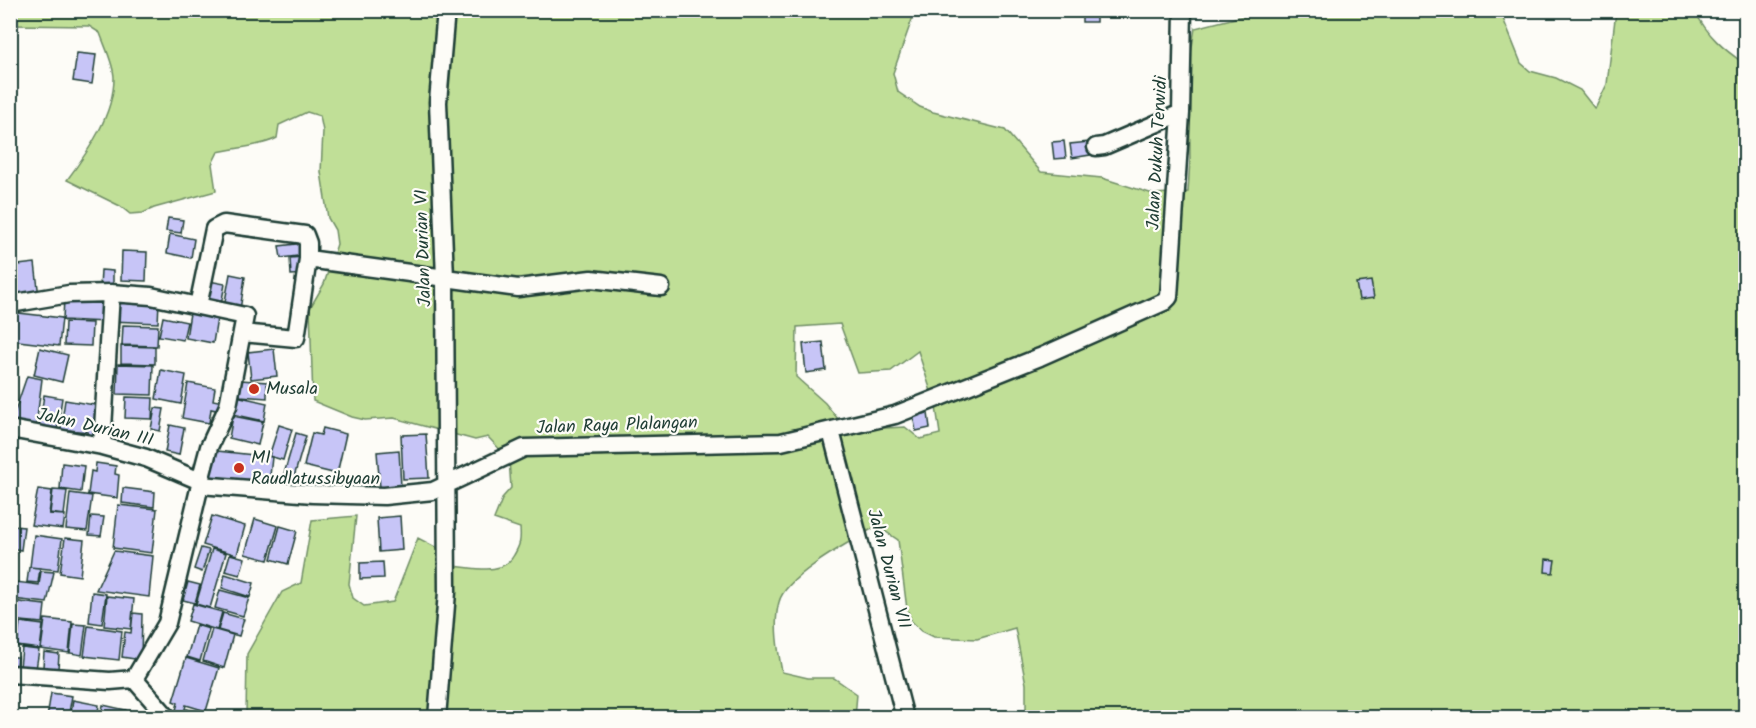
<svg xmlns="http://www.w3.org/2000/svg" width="1756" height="728" viewBox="0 0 1756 728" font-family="Kalam,sans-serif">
	<rect width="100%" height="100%" fill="#fdfcf7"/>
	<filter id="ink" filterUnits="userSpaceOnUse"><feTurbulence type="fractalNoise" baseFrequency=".0167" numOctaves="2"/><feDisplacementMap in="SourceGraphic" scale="12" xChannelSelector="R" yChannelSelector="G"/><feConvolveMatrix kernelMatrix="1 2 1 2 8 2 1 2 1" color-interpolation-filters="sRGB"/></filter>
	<g filter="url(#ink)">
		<!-- green -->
		<path fill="#c0df97" stroke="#708e66" stroke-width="1.5" fill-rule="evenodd" d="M10,11H915L893,73L898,92L920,107L933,112L1005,130L1041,172L1102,178L1153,194L1188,192L1190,159L1189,66L1195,28L1247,15L1251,11H1500L1521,63L1530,71L1556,78L1580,90L1595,109L1607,84L1616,11H1695C1707,35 1723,49 1745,64V717H1026V684L1015,628L977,639L934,637L922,631L912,622L907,609L898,540L877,526C853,540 785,576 779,602C773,623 778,651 782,672L808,678H834L857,694L855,717H246L247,654L282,592L301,583L312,520L356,516L349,584L353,598L364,606L393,602L418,538L445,552L452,566C473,567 502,577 514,555C520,545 521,540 520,528L494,519L503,497L511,488L509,459L488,437L475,440L394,418L365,420L352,417L313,401L310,308L324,284L337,244L335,230L328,218L321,172L323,131L320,116L307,112L279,125L277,138C264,146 235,148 218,152L212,164L216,191L154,208L143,213L130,214L120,206L67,180C88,152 114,114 114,78C114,65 105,47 100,33L89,26L11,25ZM840,324L858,373L891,371L918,351L936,407L940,434L920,439L905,427L847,430L825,403L796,377L797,327Z"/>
		<!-- building -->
		<path fill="#c7c5f7" stroke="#1f3d34" stroke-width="1.5" d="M1082,10H1096V22H1082Z
			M77,53L96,55L92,84L73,81Z
			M1064,141L1066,158L1054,159L1052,142Z
			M1089,142L1090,155L1072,158L1070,144Z
			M168,218L183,220L181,233L166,231Z
			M170,234L194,239L191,258L167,253Z
			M305,243L306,255L281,258L279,246Z
			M122,251L147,252L146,281L121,280Z
			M304,257L305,274L291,275L290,258Z
			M35,263L39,297L10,300V266Z
			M101,270L113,271V288H100Z
			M230,274L245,277L240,310L224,307Z
			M209,281L225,284L221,305L205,302Z
			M1371,281L1374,298L1359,300L1356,283Z
			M64,297L107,299L106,322L63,320Z
			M111,300L159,301L158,323L110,321Z
			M191,307L218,312L213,343L186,338Z
			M10,312L62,318L59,346L10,340Z
			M163,317L187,322L183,340L159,336Z
			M65,322L92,323L91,346L64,345Z
			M123,325L158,326L157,346L122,345Z
			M823,342L826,370L806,373L803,344Z
			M121,346L155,347V364L121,363Z
			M40,348L68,355L62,382L34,375Z
			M274,349L277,376L251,379L248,352Z
			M118,364L153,365L152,395L117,394Z
			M161,370L186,375L181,404L156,399Z
			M27,376L42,379L36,426L12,420Z
			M241,380L267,382V398L240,396Z
			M188,383L215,388L213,400L223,402L221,411L211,409L209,423L182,418Z
			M44,395L62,398L57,430L39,428Z
			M236,396L267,403L264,421L232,414Z
			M126,397L153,398L152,419L125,418Z
			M65,400L101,406L96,441L87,439L88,432L69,430V435L60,434Z
			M155,408L164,409L160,431L151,429Z
			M928,413L930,428L916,431L913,416Z
			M233,416L263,422L258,445L229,438Z
			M170,425L184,428L179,455L165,452Z
			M279,425L292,429L283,460L269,456Z
			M323,428L346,434L337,474L304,466L312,433L321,435Z
			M296,433L306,436L294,477L284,474Z
			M426,434L429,478L403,479L401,435Z
			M208,450L272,457L269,485L205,479Z
			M399,450L401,487L380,488L377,452Z
			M62,463L84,466L81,492L60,489Z
			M96,463L116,466L115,474L119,475L117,498L88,494L91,471L95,472Z
			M123,488L155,492L154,507L122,503Z
			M38,489L52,491L49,514L65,515L63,529L31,525Z
			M53,490L67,491L64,515L50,513Z
			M70,493L92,496L87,531L66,529Z
			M118,505L157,509L152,553L113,548Z
			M91,516L104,517L101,536L89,535Z
			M212,516L245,526L237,555L203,545Z
			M400,516L402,550L379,552L377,518Z
			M255,519L278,526L268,560L245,554Z
			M13,526L24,527L21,550L10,548Z
			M280,526L297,531L288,564L271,559Z
			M34,535L62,539L58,570L30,567Z
			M65,538L84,540L80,576L60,573Z
			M201,548L209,550L202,572L194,569Z
			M212,549L226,553L210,608L196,604Z
			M114,551L153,556L149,597L96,590Z
			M230,554L245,558L240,575L225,571Z
			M1546,559L1555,560L1553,573L1545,572Z
			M383,562L384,578L360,579V563Z
			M29,567L40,568L38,583L27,582Z
			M41,571L54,572L47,603L13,599L16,582L39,585Z
			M225,574L254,583L250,597L222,588Z
			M188,582L200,585L195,603L183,600Z
			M220,590L249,598L243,616L215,608Z
			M92,592L106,594L102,624L89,622Z
			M107,596L134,599L131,629L104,626Z
			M11,601L45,605L43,623L10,620Z
			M193,604L222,612L217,630L188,621Z
			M133,613L142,614L141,660L122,657L125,632L131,633Z
			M223,613L244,619L239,636L218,630Z
			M45,619L72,622L69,653L41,649Z
			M20,622L43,625L40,649L17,646Z
			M73,624L86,625L82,655L70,653Z
			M196,625L209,629L200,661L187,657Z
			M88,626L122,631L119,660L84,656Z
			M212,629L233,635L224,668L203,661Z
			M10,636L15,637L12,657H18L17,668L10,667Z
			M22,648L39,650L36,669L20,667Z
			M44,652L59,654L58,669L43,667Z
			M186,658L219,668L206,711L186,705L184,713L176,710L178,703L173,701Z
			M51,693L72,696L68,718H47Z
			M73,700L99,705L97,718H70Z
			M103,705L126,710L125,718H101Z
			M187,709L215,717L214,718H184Z"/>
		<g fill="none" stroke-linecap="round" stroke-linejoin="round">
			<!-- minor casing -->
			<g stroke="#1f3d34" stroke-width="21">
				<path id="minor" d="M1096,147L1104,146L1181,113
					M10,304L69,294L111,293L151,296L245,316L228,406L209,447L200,481
					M198,306L214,229L224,224L305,235L308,243V259L518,288L591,279L661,287
					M242,333L296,338L308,259
					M10,429L102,446L146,458L200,481V485
					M831,431L905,718
					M102,446L111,293
					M10,674L110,681L134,679L167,623L200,485L313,494L384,496L433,491L524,448L781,442L895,415L1040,357L1164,302L1169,297L1181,113L1183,10
					M134,679L168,718
					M437,718L447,592L445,278L438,102L446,10"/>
			</g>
			<!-- minor -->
			<use href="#minor" stroke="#fdfcf7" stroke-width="16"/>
		</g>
	</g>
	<!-- markers -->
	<g fill="#c8321e" stroke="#fdfcf7" stroke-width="2">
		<circle cx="254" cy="389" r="6"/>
		<circle cx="239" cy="468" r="6"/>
	</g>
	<g text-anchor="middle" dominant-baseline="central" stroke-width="4.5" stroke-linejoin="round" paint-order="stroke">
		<!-- street labels -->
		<g font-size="18" fill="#1f3d34" stroke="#fdfcf7">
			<text transform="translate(1158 153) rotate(-87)">Jalan Dukuh Terwidi</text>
			<text transform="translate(424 248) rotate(-92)">Jalan Durian VI</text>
			<text transform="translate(617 426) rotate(-2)">Jalan Raya Plalangan</text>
			<text transform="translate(95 428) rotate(13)">Jalan Durian III</text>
			<text transform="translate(888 569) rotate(75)">Jalan Durian VII</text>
		</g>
		<!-- poi labels -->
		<g font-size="18" fill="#1f3d34" stroke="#fdfcf7" text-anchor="start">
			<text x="266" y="389">Musala</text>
			<text x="251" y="458">MI<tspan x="251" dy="21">Raudlatussibyaan</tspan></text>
		</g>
	</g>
	<!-- margin -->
	<rect width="1756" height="728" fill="none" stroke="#fdfcf7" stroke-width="36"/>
	<rect x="18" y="18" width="1720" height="692" fill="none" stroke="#1f3d34" stroke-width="2" filter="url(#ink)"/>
</svg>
